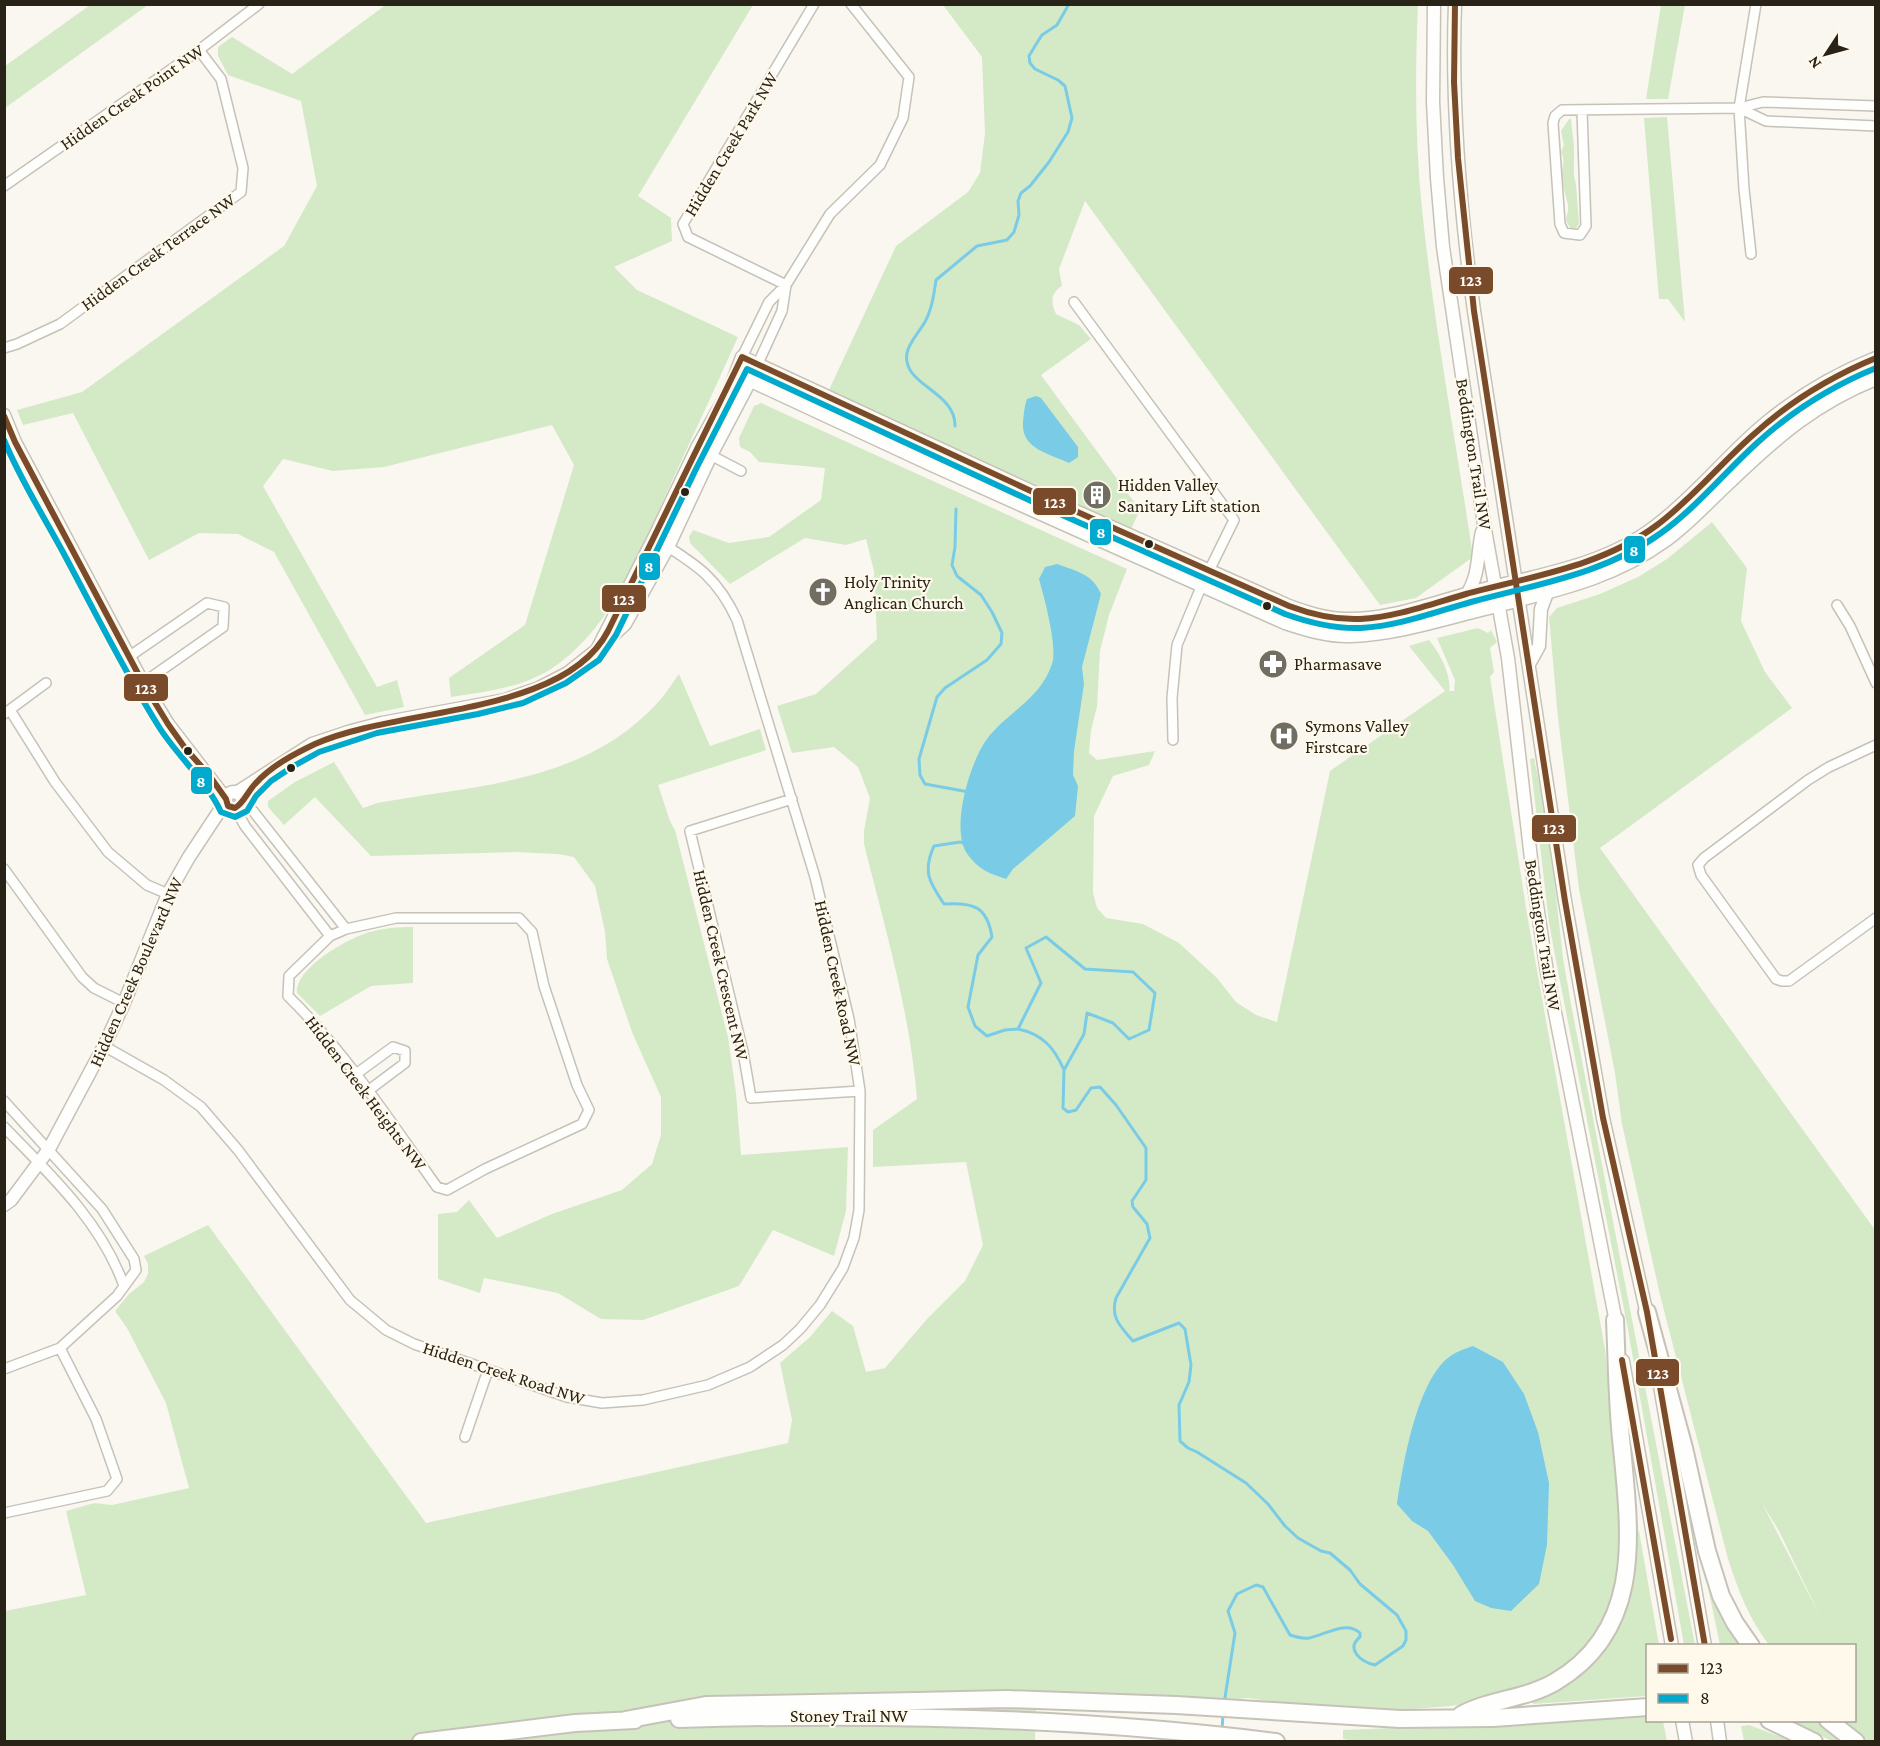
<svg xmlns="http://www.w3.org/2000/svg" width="1880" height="1746" viewBox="0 0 1880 1746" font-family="'Crimson Pro',serif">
	<rect width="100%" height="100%" fill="#faf7f0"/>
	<!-- green -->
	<path fill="#d4eac7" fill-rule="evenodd" d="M387,4L753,5L638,196L671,218L672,241L614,267L637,290L738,337C717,384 695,431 673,479C643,545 615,627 551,669C521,688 485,692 451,697L449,678L525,625L574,465L552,425L384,467L333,471L283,459L263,486L377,687L397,680L404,707L365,715L274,552L238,534L199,533L149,560L73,413L23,425L17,410L82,392L284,246L317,186L301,101L228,75L218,56V47L232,37L292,74Z
		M90,5H148L5,108V66Z
		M943,5H1418C1415,73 1415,141 1422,209C1434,326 1456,441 1473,557L1416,598L1380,605L1085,201L1059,269L1062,286C1050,293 1051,303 1056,314L1079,325L1091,339L1041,375L1140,510L1131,529L828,392L896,246L968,192L980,173L985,133L982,57Z
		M1661,5H1685L1668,99H1646Z
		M1667,117L1685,322L1668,299H1659L1644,118Z
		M1569,119H1571C1572,132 1575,147 1574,160C1574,168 1573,176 1576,184L1579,224L1576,228H1571C1561,218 1570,215 1568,205C1566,195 1561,182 1562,171C1563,163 1565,160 1561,152L1564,145L1561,131Z
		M761,403L1127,569L1109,615L1100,651L1097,707L1091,730L1089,753L1097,760L1155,751L1149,765L1113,776L1094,816L1093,893L1097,908L1106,918L1143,924L1179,943L1217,978L1236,1002L1256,1015L1277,1022L1330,771L1445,691L1409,646L1429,640C1439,652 1452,675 1449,691H1454L1455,680L1437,638L1478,628L1488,633L1491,630L1497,642L1490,648L1494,672L1490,677L1528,920L1605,1349L1622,1527L1617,1583L1610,1607L1590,1641L1558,1671L1540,1681L1487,1700L1451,1706L1400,1710L1314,1709L1249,1698L1198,1702L1116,1694L1036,1691L1035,1742H5V1611L86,1595L66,1511L94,1503L112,1505L189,1488L166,1403L127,1328L115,1311L129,1294L144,1282L148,1274V1264L144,1256L208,1225L426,1523L788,1443L792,1420L780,1363L810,1337L832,1311L853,1326L866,1372L885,1368L927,1319L965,1281L983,1245L966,1162L873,1167V1130L917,1099C910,1012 885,928 864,844V831L870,798L858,767L834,747L792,753L777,706L816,694L877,639L874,571L866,539L846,545L805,538L730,584L690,543L689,537L693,530L729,543L769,537L821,500L825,468L759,462L750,452L740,447L739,438L754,406Z
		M1712,522L1747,568L1741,621L1765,672L1792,708L1600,848L1875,1230V1741H1868L1842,1721L1854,1720V1646L1769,1645C1749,1619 1738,1590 1728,1559L1660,1295L1622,1124L1615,1073L1579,889L1558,718L1549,617L1557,608L1600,594L1638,577L1667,559ZM1762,1503L1779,1531L1820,1616Z
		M679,674L710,746L760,729L766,750L658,785L670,821L675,830L728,1037L736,1093L741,1155L848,1147L846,1211L834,1256L773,1230L739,1286L643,1320L601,1319L558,1293L484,1278L480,1293L438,1279V1214L457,1212L469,1200L497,1238L552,1214L622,1190L652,1164L661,1135V1097L632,1032L607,959L605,932L595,886L574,857L558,854L515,852L371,856L315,797L284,825L268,807V801L295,782L334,762L363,808L377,803C479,784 585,784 660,700C667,692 673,682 679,674Z
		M1534,758L1548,824L1563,958L1571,1004L1695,1645H1684L1628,1330L1557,966L1549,923L1530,759Z
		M413,927V983L371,986L320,1016L297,993C295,968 348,938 370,932C384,928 398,927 413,927Z
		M1639,1531L1659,1645L1648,1646L1647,1696L1533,1704L1532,1700L1610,1634L1634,1533Z
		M1710,1571L1744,1645H1720L1705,1573Z
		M1647,1715L1648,1720L1663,1721L1667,1741L1358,1742L1343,1739V1730L1591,1720Z
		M1789,1721H1817L1844,1741H1832Z
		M1749,1725L1792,1741H1744L1741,1726Z"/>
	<!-- water -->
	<path fill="#7acbe6" d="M1036,396L1041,398L1078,447V457L1069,463C1048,453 1021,449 1023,422C1024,414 1024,407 1027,399Z
		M1057,564C1076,571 1093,574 1101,594L1082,667L1084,684L1074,751L1073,775L1078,786L1075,816L1013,869L1006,879C990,874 978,869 968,855C949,830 970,762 987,739C1008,711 1040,700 1052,664C1058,647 1044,597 1039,579L1045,567Z
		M1473,1346L1503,1362L1524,1394L1538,1432L1549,1483L1547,1545L1539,1584L1511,1611L1491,1608L1475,1601L1453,1565L1428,1531L1412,1521L1397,1504C1403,1465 1417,1377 1452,1355C1458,1351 1467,1348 1473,1346Z"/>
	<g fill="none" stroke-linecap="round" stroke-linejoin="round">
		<!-- stream -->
		<path stroke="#7acbe6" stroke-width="3" d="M955,426C956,391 901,385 907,353C909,342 921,330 926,320C932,308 934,294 936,280L977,246L1007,240L1014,232L1019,215L1018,201L1021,193L1030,186L1049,162L1068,132L1072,118L1065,86L1058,80L1035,69L1030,63L1029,56L1035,46L1042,35L1057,25L1069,4
			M956,509L955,547L952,565L957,576L981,595L992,612L1002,633L1001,644L987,660L945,688L937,697L919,759L920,775L925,784L969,792
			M966,844L960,842L934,846C922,872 930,883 944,904C973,902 987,906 992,937L978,955L968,1007L975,1026L987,1036L1005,1030L1018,1029L1041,983L1026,948L1046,937L1085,969L1133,972L1155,993L1149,1030L1129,1039L1113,1023L1087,1013L1084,1034L1064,1070L1063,1108L1068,1112L1076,1110L1091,1088L1100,1087L1116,1105L1146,1148V1180L1132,1201L1133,1207L1147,1224L1150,1238L1116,1298C1110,1318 1121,1327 1133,1341L1179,1323L1185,1329L1191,1365L1189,1382L1179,1405L1180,1441L1188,1448L1197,1452L1246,1483L1268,1504L1285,1526L1298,1538L1321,1551L1330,1553L1350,1570L1360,1584L1397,1615L1406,1631V1640L1403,1646L1375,1665C1361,1662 1345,1649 1360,1637V1633C1346,1620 1325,1635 1309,1638C1302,1639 1296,1637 1290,1635L1263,1587L1256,1585L1237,1594L1228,1611L1235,1633L1224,1704
			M1018,1029C1042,1034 1054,1047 1064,1070
			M1222,1731L1223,1713"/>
		<!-- street casing -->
		<g stroke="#c6c2b8" stroke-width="12">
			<path id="street" d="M1739,108L1766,121L1876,126
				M1582,111L1586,226L1580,235L1564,233L1560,224L1553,123L1555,116L1562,110L1739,108L1763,102L1876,106
				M4,186L199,50L259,4
				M1751,254L1744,189L1739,108L1756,4
				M786,285L688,237L683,224L814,4
				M1074,302L1234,520L1201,587L1177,645L1172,698L1173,740
				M4,348L17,344L60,324L241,192L243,168L221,79L199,50
				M742,357L769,302L786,285L830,214L880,165L903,118L909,77L851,4
				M750,381L782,311L786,285
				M697,448L741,471
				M1837,605L1850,626L1876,683
				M130,656L207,603L224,607L223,627L143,683
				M10,710L55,782L108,852L147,885L168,894
				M4,714L46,683
				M1876,745L1829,767L1808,780L1704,858L1698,865L1701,875L1776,979L1782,981H1789L1876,918
				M792,799L690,831L743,1052L751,1098L860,1091
				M241,803L253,811L346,929
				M235,808L245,826L330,936
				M4,869L82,977L94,988L124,1003
				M396,918H519L532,932L544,986L577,1085L589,1110L582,1124L485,1169L447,1190L437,1187C390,1121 346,1053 288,996L289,976L330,936L346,929Z
				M104,1046L164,1080L201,1107L238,1150L350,1300L386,1330L414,1344L567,1397L602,1403L643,1400L708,1385L750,1367L783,1345L800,1329L820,1305L843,1268L854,1238L859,1210L860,1091L849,1019L815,877L737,620C716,575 695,564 654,538
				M356,1074L393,1047L405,1051V1063L369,1090
				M4,1101L102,1209L134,1259L136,1270L117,1296L60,1348L4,1369
				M4,1127C50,1174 102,1223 124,1286
				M465,1437L488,1370
				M4,1513L107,1491L117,1479L96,1419L60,1348"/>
		</g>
		<!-- secondary casing -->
		<g stroke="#c6c2b8" stroke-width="15">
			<path id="secondary" d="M1434,4L1433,102L1437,178L1443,247L1484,524L1508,658L1534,885L1547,972L1617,1327
				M1455,4C1451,108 1460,209 1474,311L1565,901L1603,1118L1648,1319
				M736,374L934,466L1285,623C1307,630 1328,637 1351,636C1399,634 1443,619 1489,608C1552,591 1611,580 1665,541C1690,523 1710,500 1732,480C1778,436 1816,403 1876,379
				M4,415L15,442L143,683L168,724L226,799
				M1467,594C1480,574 1477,553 1482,532
				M597,650L654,538L697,448L730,389L742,357L1046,498L1289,606C1308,613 1326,619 1346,619C1387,620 1427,605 1466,594C1530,576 1603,568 1657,525C1697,495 1728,454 1766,423C1800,395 1836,374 1876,358
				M1529,664L1539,646L1541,609L1547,593
				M226 800a8 8 0 1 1 16 0a8 8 0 1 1-16 0Z
				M236,793L312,744L348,732L382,723L505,700L539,688L568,673L597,650L625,624L668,547L711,455L750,381
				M4,1205L11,1200L49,1149L104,1046L124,1003L168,894L189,857L226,801
				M1623,1361L1672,1646
				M1660,1386L1705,1646
				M1682,1720L1686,1742
				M1717,1720L1720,1742"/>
		</g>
		<!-- highway casing -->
		<g stroke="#c6c2b8" stroke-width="20">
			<path id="highway" d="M1647,1312L1684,1448L1707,1551L1721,1596L1735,1623L1751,1646
				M1461,1715C1490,1699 1526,1699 1555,1682C1644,1630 1630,1534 1622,1448C1617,1406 1617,1363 1615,1320
				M679,1719C878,1713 1078,1717 1276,1742
				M625,1720L706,1705L916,1701L1007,1699L1176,1705L1400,1719L1493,1718L1648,1707
				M1769,1720L1814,1742
				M1828,1720L1856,1742
				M421,1742L575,1723L635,1720"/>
		</g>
		<!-- street -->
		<use href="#street" stroke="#fefefd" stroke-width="9"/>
		<!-- secondary -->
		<use href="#secondary" stroke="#fefefd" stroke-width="12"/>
		<!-- highway -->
		<use href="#highway" stroke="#fefefd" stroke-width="16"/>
		<!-- bus-1 casing -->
		<g stroke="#fff9eb" stroke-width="10">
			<path id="bus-1" d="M1455,4L1454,82L1458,158L1474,311L1565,901L1603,1118L1647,1312L1705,1646
				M4,416L15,442L143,683L168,724L185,748L209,775L226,799L228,806L235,808C244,803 248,791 255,784C271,766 294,754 315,744C398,707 564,716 608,631L742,357L1046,498L1289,606C1313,615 1335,620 1360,619C1396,617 1431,604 1466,594C1532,576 1601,567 1657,525C1692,499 1720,464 1753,435C1789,402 1830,377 1876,358
				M1622,1360L1671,1639"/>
		</g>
		<!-- bus-2 casing -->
		<g stroke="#fff9eb" stroke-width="10">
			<path id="bus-2" d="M4,440C20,479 44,517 64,554C95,612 124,671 159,727C178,757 206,780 221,812L235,817L247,811L256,796L271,781L292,767L319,752L377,733L478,714L523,703L566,683L599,660L616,635L696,469L747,369L1042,506L1285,614C1310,623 1334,629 1361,628C1399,626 1435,612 1471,602C1537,584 1605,574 1661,533C1697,507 1725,472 1757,443C1792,411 1832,386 1876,368"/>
		</g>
		<!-- bus-1 -->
		<use href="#bus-1" stroke="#7a4b2a" stroke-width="6"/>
		<!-- bus-2 -->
		<use href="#bus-2" stroke="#00a9ce" stroke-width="6"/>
	</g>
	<!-- icons -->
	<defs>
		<g id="building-disc" transform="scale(1.5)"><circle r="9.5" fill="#726d63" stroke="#fff9eb"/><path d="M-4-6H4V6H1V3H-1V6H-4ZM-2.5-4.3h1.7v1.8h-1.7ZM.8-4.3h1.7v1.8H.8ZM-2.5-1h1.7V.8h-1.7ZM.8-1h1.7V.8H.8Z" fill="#fff"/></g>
		<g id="church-disc" transform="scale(1.5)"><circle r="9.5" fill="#726d63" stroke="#fff9eb"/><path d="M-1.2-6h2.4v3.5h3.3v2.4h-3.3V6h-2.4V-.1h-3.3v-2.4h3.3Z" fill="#fff"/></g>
		<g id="pharmacy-disc" transform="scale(1.5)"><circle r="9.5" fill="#726d63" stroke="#fff9eb"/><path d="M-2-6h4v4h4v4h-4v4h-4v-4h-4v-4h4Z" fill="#fff"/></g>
		<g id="hospital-disc" transform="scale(1.5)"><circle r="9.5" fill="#726d63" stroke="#fff9eb"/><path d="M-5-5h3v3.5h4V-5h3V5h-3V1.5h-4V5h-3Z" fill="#fff"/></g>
	</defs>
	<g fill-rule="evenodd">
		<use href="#building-disc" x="1097" y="495"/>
		<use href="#church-disc" x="823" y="592"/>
		<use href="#pharmacy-disc" x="1273" y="664"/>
		<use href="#hospital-disc" x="1284" y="736"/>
	</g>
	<!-- markers -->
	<g fill="#292317" stroke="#fff9eb" stroke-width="2">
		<circle cx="685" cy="492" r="5"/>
		<circle cx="1149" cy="544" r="5"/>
		<circle cx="1267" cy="606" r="5"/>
		<circle cx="188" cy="751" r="5"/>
		<circle cx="291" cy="768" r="5"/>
	</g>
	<g text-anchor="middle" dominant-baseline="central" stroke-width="4.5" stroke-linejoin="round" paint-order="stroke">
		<!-- street labels -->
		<g font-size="18" fill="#292317" stroke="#fff9eb">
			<text transform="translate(132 97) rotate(-35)">Hidden Creek Point NW</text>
			<text transform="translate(731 144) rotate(-59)">Hidden Creek Park NW</text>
			<text transform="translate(158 252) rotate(-36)">Hidden Creek Terrace NW</text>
			<text transform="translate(1474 454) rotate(81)">Beddington Trail NW</text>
			<text transform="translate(1543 935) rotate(81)">Beddington Trail NW</text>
			<text transform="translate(721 965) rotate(77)">Hidden Creek Crescent NW</text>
			<text transform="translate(136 972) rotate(-66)">Hidden Creek Boulevard NW</text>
			<text transform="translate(838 983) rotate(78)">Hidden Creek Road NW</text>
			<text transform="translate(366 1093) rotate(53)">Hidden Creek Heights NW</text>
			<text transform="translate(504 1373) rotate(18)">Hidden Creek Road NW</text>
			<text x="849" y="1716">Stoney Trail NW</text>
		</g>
		<!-- poi labels -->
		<g font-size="18" fill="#292317" stroke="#fff9eb" text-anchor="start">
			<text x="1118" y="485">Hidden Valley<tspan x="1118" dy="21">Sanitary Lift station</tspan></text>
			<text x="844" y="582">Holy Trinity<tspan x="844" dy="21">Anglican Church</tspan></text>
			<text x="1294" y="664">Pharmasave</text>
			<text x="1305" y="726">Symons Valley<tspan x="1305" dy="21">Firstcare</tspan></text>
		</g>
	</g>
	<g stroke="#fff9eb" stroke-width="2">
		<rect x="1448" y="266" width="46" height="29" rx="6" fill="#7a4b2a"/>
		<rect x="1032" y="487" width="45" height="29" rx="6" fill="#7a4b2a"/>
		<rect x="1089" y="518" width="23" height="28" rx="6" fill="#00a9ce"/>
		<rect x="1623" y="535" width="23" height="29" rx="6" fill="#00a9ce"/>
		<rect x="638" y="552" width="23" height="29" rx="6" fill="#00a9ce"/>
		<rect x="601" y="584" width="46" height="29" rx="6" fill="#7a4b2a"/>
		<rect x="123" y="673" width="46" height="29" rx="6" fill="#7a4b2a"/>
		<rect x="190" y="766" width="23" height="29" rx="6" fill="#00a9ce"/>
		<rect x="1531" y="814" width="46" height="29" rx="6" fill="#7a4b2a"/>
		<rect x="1635" y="1358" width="45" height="29" rx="6" fill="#7a4b2a"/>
	</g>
	<g font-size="16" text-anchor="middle" font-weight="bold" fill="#fff">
		<text x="1471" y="286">123</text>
		<text x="1055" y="508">123</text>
		<text x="1101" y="538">8</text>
		<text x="1634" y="556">8</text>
		<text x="649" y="572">8</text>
		<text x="624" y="605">123</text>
		<text x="146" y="694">123</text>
		<text x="201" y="787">8</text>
		<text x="1554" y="834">123</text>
		<text x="1658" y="1379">123</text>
	</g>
	<!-- border -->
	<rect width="1880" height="1746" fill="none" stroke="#292317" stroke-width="12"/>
	<!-- legend -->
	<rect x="1646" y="1644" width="210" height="78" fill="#fff9eb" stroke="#a9a396" stroke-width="1.5"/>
	<rect x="1658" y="1664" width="30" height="9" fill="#7a4b2a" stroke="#a9a396" stroke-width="1.5"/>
	<text x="1700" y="1674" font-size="18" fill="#292317">123</text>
	<rect x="1658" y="1694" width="30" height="9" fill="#00a9ce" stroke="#a9a396" stroke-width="1.5"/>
	<text x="1700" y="1704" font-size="18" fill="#292317">8</text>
	<!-- north arrow -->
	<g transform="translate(1826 54) rotate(234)" stroke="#fff9eb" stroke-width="4.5" paint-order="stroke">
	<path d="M0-4.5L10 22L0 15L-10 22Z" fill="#292317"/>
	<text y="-9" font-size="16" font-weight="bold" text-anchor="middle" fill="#292317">N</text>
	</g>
</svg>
